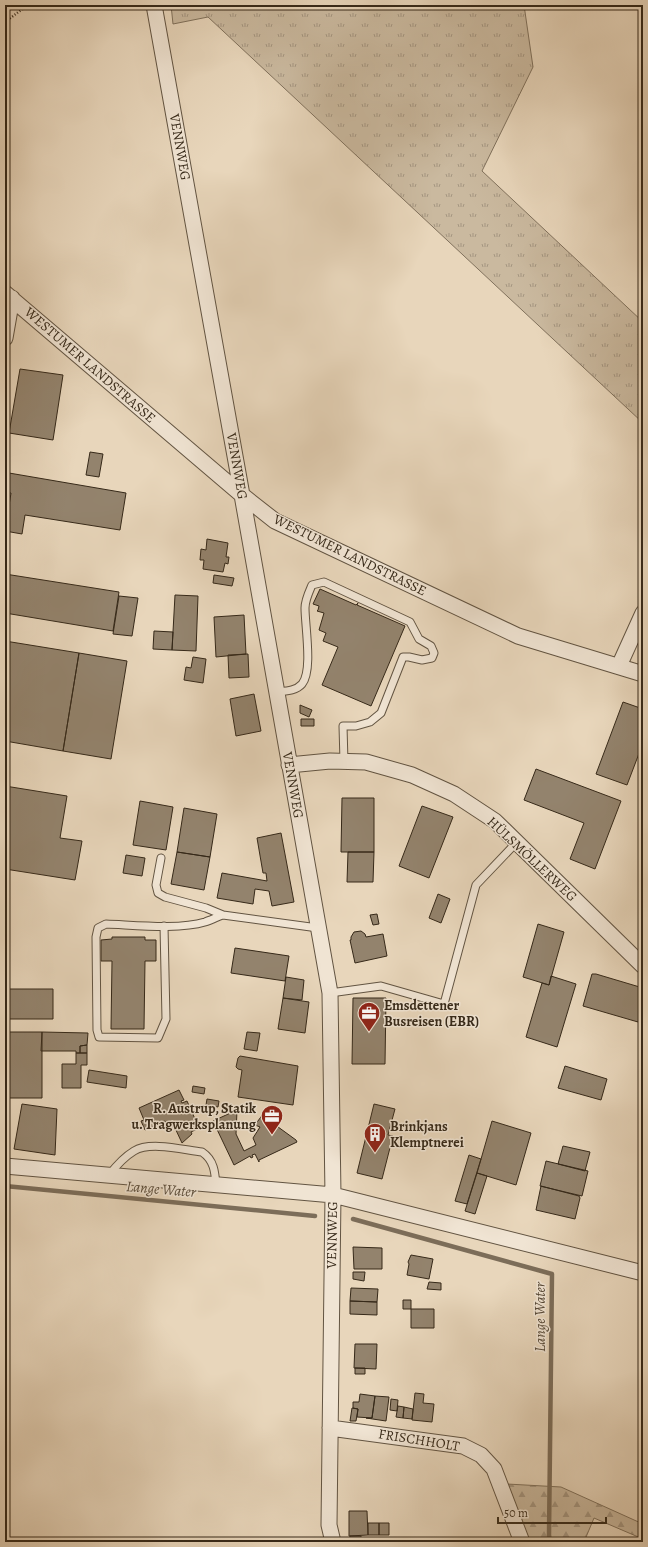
<svg xmlns="http://www.w3.org/2000/svg" width="648" height="1547" viewBox="0 0 648 1547" font-family="Alegreya,serif">
	<defs>
		<pattern id="grass-tufts" width="24" height="20" patternUnits="userSpaceOnUse"><rect width="24" height="20" fill="#cab99f"/><path d="M3 7l-1-3M5 7V3M7 7l1-3M15 17l-1-3M17 17v-4M19 17l1-3" fill="none" stroke="#a59681"/></pattern>
		<pattern id="forest-firs" width="22" height="20" patternUnits="userSpaceOnUse"><rect width="22" height="20" fill="#cab99f"/><path d="M5 1l3.5 6h-7zM16 11l3.5 6h-7z" fill="#a59681"/></pattern>
	</defs>
	<rect width="100%" height="100%" fill="#e8d6bb"/>
	<filter id="stains"><feTurbulence type="fractalNoise" baseFrequency=".005" numOctaves="4"/><feColorMatrix values="0 0 0 0 .2 0 0 0 0 .09 0 0 0 0 .02 0 0 0 .5 -.17"/></filter>
	<radialGradient id="worn" r=".72"><stop offset=".6" stop-color="#630" stop-opacity="0"/><stop offset="1" stop-color="#630" stop-opacity=".3"/></radialGradient>
	<!-- grass -->
	<path fill="url(#grass-tufts)" stroke="#80715c" d="M171,5H524L533,67L482,171L643,322V423L208,17L173,24Z"/>
	<!-- forest -->
	<path fill="url(#forest-firs)" stroke="#80715c" d="M507,1484L561,1487L643,1524V1539L594,1518L584,1542H528Z"/>
	<g fill="none" stroke-linecap="round" stroke-linejoin="round">
		<!-- stream -->
		<path stroke="#7c6d59" stroke-width="4.5" d="M5,1186L315,1216
			M353,1219L552,1274L549,1535L550,1542"/>
	</g>
	<!-- building -->
	<path fill="#93836d" stroke="#362919" d="M20,369L63,375L53,440L9,433Z
		M90,452L103,454L99,477L86,475Z
		M9,473L126,493L120,530L25,515L22,534L5,531V511L8,512L11,493H6Z
		M207,539L228,543L226,557H229L228,564L225,563L223,572L203,569L204,560H200L201,549L206,550Z
		M5,574L119,592L113,631L5,613Z
		M214,575L234,578L232,586L213,583Z
		M320,589L356,605L358,603L357,605L405,626L371,706L322,685L338,647L323,641L326,633L319,630L324,613L317,611L318,610L319,606L313,604Z
		M175,595L198,596L196,651L172,650Z
		M119,596L138,598L132,636L113,634Z
		M244,615L246,654L216,657L214,617Z
		M154,631L173,632L172,650L153,649Z
		M5,641L79,653L63,751L5,741Z
		M79,653L127,661L111,759L63,751Z
		M248,654L249,677L229,678L228,655Z
		M193,657L206,659L203,683L184,680L186,667L191,668Z
		M254,694L261,731L236,736L230,699Z
		M623,702L643,709V743L627,785L596,774Z
		M300,705L312,710L309,717L300,713Z
		M301,719H314V726H301Z
		M536,769L621,801L595,869L570,859L584,823L524,800Z
		M5,786L67,796L60,838L82,841L75,880L5,869Z
		M342,798H374V852H341Z
		M140,801L173,807L166,850L133,845Z
		M422,806L453,817L429,878L399,866Z
		M184,808L217,814L210,857L177,852Z
		M281,833L294,902L272,906L269,891L255,889L253,904L217,898L222,873L267,881L266,873H263L257,838Z
		M177,852L210,857L204,890L171,884Z
		M348,852H374L373,882H347Z
		M126,855L145,858L142,876L123,873Z
		M438,894L450,899L441,923L429,918Z
		M377,914L379,924L373,925L370,915Z
		M538,924L564,932L549,985L523,977Z
		M361,931L365,934L366,937L383,934L387,956L355,963L350,940H351V937L354,932Z
		M112,937H145V940H156V961H145L144,1029H111L112,961H101V940L112,939Z
		M235,948L289,956L285,981L231,973Z
		M592,974H596L643,988V1005L638,1022L583,1006Z
		M551,976L576,984L557,1047L526,1037L542,983L549,985Z
		M286,977L304,980L302,1000L283,998Z
		M9,989H53V1019H9Z
		M283,998L309,1002L305,1033L278,1029Z
		M353,998H386L385,1064H352Z
		M5,1032H42V1098H5Z
		M42,1032L88,1033L87,1045L80,1046V1053H76V1051H41Z
		M247,1032L260,1033L257,1051L244,1049Z
		M87,1045V1053H80V1046Z
		M76,1053H87V1065H81V1088H62V1064H76Z
		M240,1056L298,1066L293,1105L238,1097L242,1070L238,1069L236,1067L238,1058Z
		M565,1066L607,1079L601,1100L558,1088Z
		M89,1070L127,1076L126,1088L87,1082Z
		M193,1086L205,1088L204,1094L192,1092Z
		M179,1090L184,1100L181,1101L182,1103L187,1101L199,1128L191,1132L192,1134L182,1143L175,1128L169,1130L165,1121L145,1130L141,1121L144,1120L139,1108Z
		M207,1099L219,1101L218,1107L206,1105Z
		M22,1104L57,1109L55,1155L14,1149Z
		M374,1104L395,1109L388,1135L393,1136L382,1179L357,1173Z
		M237,1110L236,1134L244,1151L256,1145L253,1138L260,1127L255,1125L263,1114V1116L296,1140L297,1142L259,1160V1162L255,1154L252,1155L253,1157L251,1158L250,1156L234,1165L213,1121Z
		M492,1121L531,1133L516,1185L477,1173Z
		M563,1146L590,1152L585,1171L558,1164Z
		M469,1155L481,1159L467,1204L455,1201Z
		M546,1161L588,1171L582,1196L540,1186Z
		M477,1173L487,1176L475,1214L465,1211Z
		M541,1186L579,1196L580,1198L575,1219L536,1210Z
		M353,1247L382,1248V1269H354Z
		M411,1255L433,1259L429,1279L407,1275L409,1264L408,1262Z
		M353,1272H365L364,1281L353,1279Z
		M429,1282L441,1283V1290L427,1289Z
		M351,1288L378,1289L377,1302L350,1301Z
		M403,1300H411V1309H403Z
		M350,1301L377,1302V1315L350,1314Z
		M411,1309H434V1328H411Z
		M355,1344H377L376,1369L354,1368Z
		M355,1368H365V1374H355Z
		M415,1393L424,1394L423,1403L434,1404L432,1422L412,1420Z
		M360,1394L375,1396L372,1418L357,1417L358,1409L353,1408V1402H359Z
		M375,1396L389,1397L386,1421L366,1418H372Z
		M391,1399L398,1400L397,1411L390,1410Z
		M398,1406L404,1407L403,1418L396,1417Z
		M404,1407L413,1409L412,1419L403,1418Z
		M352,1408L358,1409L356,1421H350Z
		M349,1511H367L368,1535L349,1536Z
		M368,1523H379V1535H368Z
		M379,1523H389V1535H379Z
		M350,1536H361V1542H350Z"/>
	<g fill="none" stroke-linecap="round" stroke-linejoin="round">
		<!-- service casing -->
		<g stroke="#625442" stroke-width="9">
			<path id="service" d="M276,692C285,691 296,691 302,684C313,671 305,626 305,608C305,600 309,592 312,585L324,582L410,622L419,639L431,646L434,653L432,658L422,660L409,657H403L381,713L370,722L356,726H343L344,762
				M161,858L156,885L158,893L165,897L206,908L223,915L318,928
				M164,926L166,1019L158,1038L99,1037L97,1030L96,937L98,928L106,924C134,925 179,930 205,922C211,920 217,917 223,915
				M330,993L381,986L444,1004L476,885L517,842
				M109,1175C116,1166 124,1157 134,1151C150,1141 184,1150 202,1152C214,1160 215,1172 216,1185"/>
		</g>
		<!-- minor casing -->
		<g stroke="#625442" stroke-width="17">
			<path id="minor" d="M154,5L242,495L330,993L333,1195L329,1525L333,1542
				M5,293L242,495L275,521L518,636L643,674
				M5,338L12,298
				M619,666L643,613
				M289,765L330,761L366,762L412,775L454,794L495,821L643,966
				M5,1166L333,1195L643,1273
				M330,1428L463,1446L481,1455L494,1469L522,1542"/>
		</g>
		<!-- path -->
		<path stroke="#362919" stroke-width="2.5" stroke-dasharray="1 2" stroke-linecap="butt" d="M5,22L28,5"/>
		<!-- service -->
		<use href="#service" stroke="#f0e4d3" stroke-width="7"/>
		<!-- minor -->
		<use href="#minor" stroke="#f0e4d3" stroke-width="15"/>
	</g>
	<!-- icons -->
	<defs>
		<g id="office-pin" transform="scale(1.15)"><path d="M0 17L-7.5 6A9.5 9.5 0 1 1 7.5 6Z" fill="#8f2418" stroke="#f0e4d3"/><path d="M-6-3h4V-5.5h4V-3h4V5H-6ZM-1-4.5V-3h2v-1.5ZM-6 0V1H6V0Z" fill="#fff"/></g>
		<g id="building-pin" transform="scale(1.15)"><path d="M0 17L-7.5 6A9.5 9.5 0 1 1 7.5 6Z" fill="#8f2418" stroke="#f0e4d3"/><path d="M-4-6H4V6H1V3H-1V6H-4ZM-2.5-4.3h1.7v1.8h-1.7ZM.8-4.3h1.7v1.8H.8ZM-2.5-1h1.7V.8h-1.7ZM.8-1h1.7V.8H.8Z" fill="#fff"/></g>
	</defs>
	<g fill-rule="evenodd">
		<use href="#office-pin" x="369" y="1013"/>
		<use href="#office-pin" x="272" y="1116"/>
		<use href="#building-pin" x="375" y="1134"/>
	</g>
	<g text-anchor="middle" dominant-baseline="central" stroke-width="3" stroke-linejoin="round" paint-order="stroke">
		<!-- street labels -->
		<g font-size="14" fill="#362919" stroke="#f0e4d3">
			<text transform="translate(180 147) rotate(80)">VENNWEG</text>
			<text transform="translate(90 365) rotate(41)">WESTUMER LANDSTRASSE</text>
			<text transform="translate(237 466) rotate(80)">VENNWEG</text>
			<text transform="translate(350 555) rotate(26)">WESTUMER LANDSTRASSE</text>
			<text transform="translate(293 785) rotate(80)">VENNWEG</text>
			<text transform="translate(532 859) rotate(43)">HÜLSMÖLLERWEG</text>
			<text transform="translate(332 1235) rotate(-89)">VENNWEG</text>
			<text transform="translate(419 1440) rotate(9)">FRISCHHOLT</text>
		</g>
		<!-- poi labels -->
		<g font-size="14" font-weight="bold" fill="#362919" stroke="#f0e4d3" text-anchor="start">
			<text x="384" y="1005">Emsdettener<tspan x="384" dy="16">Busreisen (EBR)</tspan></text>
			<text x="256" y="1108" text-anchor="end">R. Austrup, Statik<tspan x="256" dy="16">u. Tragwerksplanung</tspan></text>
			<text x="390" y="1126">Brinkjans<tspan x="390" dy="16">Klemptnerei</tspan></text>
		</g>
		<!-- water labels -->
		<g font-size="15" font-style="italic" fill="#594b39" stroke="#f0e4d3">
			<text transform="translate(161 1189) rotate(5)">Lange Water</text>
			<text transform="translate(540 1317) rotate(-90)">Lange Water</text>
		</g>
	</g>
	<!-- margin -->
	<rect width="648" height="1547" fill="none" stroke="#e8d6bb" stroke-width="20"/>
	<rect x="6" y="6" width="636" height="1535" fill="none" stroke="#362919" stroke-width="2"/>
	<rect x="10" y="10" width="628" height="1527" fill="none" stroke="#362919"/>
	<!-- scale -->
	<path d="M498 1517v6h108v-6" fill="none" stroke="#362919" stroke-width="2"/>
	<text x="504" y="1517" font-size="12" fill="#362919" stroke="#f0e4d3" stroke-width="3" paint-order="stroke">50 m</text>
	<rect width="100%" height="100%" filter="url(#stains)"/>
	<rect width="100%" height="100%" fill="url(#worn)"/>
</svg>
